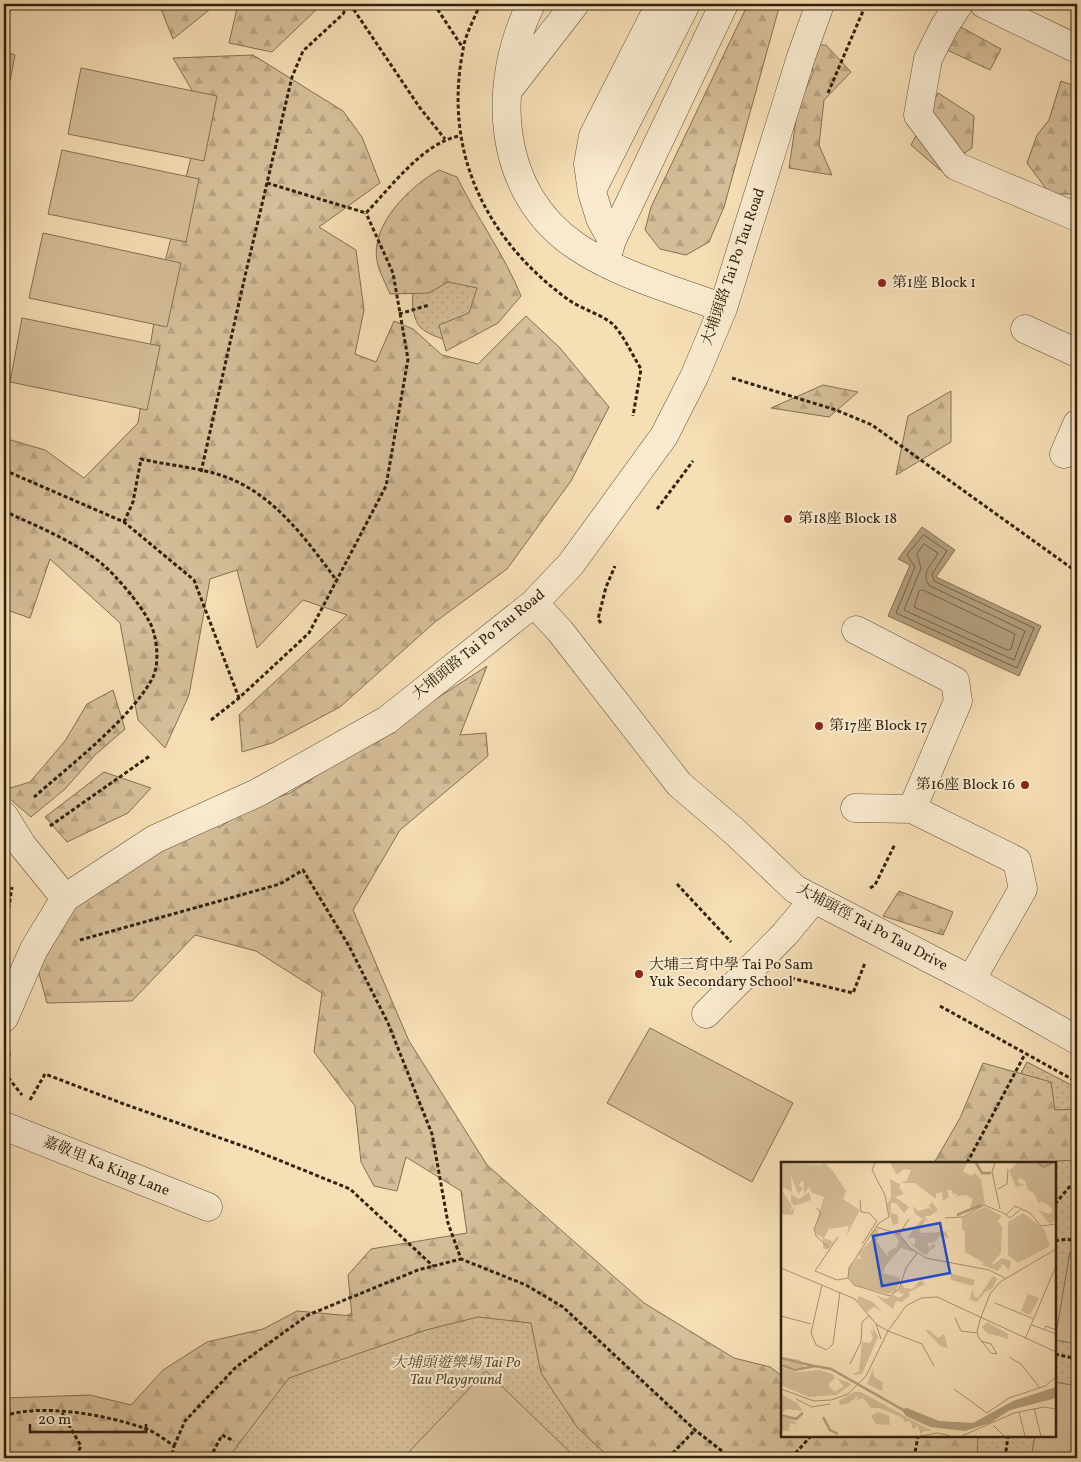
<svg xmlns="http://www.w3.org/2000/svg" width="1081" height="1462" viewBox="0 0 1081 1462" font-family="Vollkorn,'Noto Serif TC',serif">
	<defs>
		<pattern id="grass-dots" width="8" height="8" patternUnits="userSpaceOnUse" patternTransform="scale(1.25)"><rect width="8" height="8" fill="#d5be99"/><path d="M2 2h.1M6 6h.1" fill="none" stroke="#b7a383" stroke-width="1.8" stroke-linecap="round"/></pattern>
		<pattern id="forest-firs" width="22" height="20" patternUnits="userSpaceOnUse" patternTransform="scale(1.25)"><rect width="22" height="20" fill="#d5be99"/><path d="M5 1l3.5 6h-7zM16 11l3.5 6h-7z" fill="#b7a383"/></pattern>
	</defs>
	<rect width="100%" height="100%" fill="#f6deb5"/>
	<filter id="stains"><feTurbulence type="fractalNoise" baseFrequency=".004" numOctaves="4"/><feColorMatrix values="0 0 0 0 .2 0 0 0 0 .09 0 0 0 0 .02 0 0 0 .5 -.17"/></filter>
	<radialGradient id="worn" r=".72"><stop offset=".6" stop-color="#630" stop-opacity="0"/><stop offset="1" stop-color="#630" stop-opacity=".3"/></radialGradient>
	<!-- grass -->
	<path fill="url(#grass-dots)" stroke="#837054" d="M431,268L489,291L446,340C437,337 428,334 421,328C411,318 409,289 419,278C422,274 427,271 431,268Z
		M1027,1062L1077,1088V1458H801L822,1436H1055V1163H972Z
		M520,1295L702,1458H190L333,1323L370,1303Z"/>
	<!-- forest -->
	<path fill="url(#forest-firs)" stroke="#837054" d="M159,4H209V10L173,39Z
		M238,4H315L318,8L272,52L229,43Z
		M748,4H780L724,207L709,242L686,255L660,249L645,230L651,207Z
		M957,25L1001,49L990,70L945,49Z
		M809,45H826L851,72L824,100L819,145L832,175L789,168L798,106L813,73Z
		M253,55L343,111L362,137L380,183L319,227L356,250L364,310L355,354L376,362L394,321L413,329L442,355L478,364L526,316L560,348L609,407L571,481L507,569L435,622L340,707L272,743L242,752L239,715L347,615L303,600L257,648L237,570L210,579L189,695L165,748L138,720L120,623L50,559L30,618L4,609V438L45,450L84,478L138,423L161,278L203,109L173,58Z
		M1061,81L1077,87V194H1050L1027,163L1037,135L1049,120Z
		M938,93L974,116L972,148L940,170L911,145Z
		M439,170L457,177C477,218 504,254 521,296L498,323L446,351L439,325L469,313L477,288L448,282L429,293L390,294C386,284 379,272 377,261C370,225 410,186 439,170Z
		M823,385L858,392L829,417L771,408Z
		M951,391V442L896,475L908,416Z
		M487,666L460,735L486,733L488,756L400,830L353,910L409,1041L487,1165L644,1303L734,1358L770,1367L782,1376V1436H978L977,1458H610L577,1427L541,1373L531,1323L478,1317L426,1330L289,1378L228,1458H4V1398L90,1395L131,1405L163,1370L207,1342L263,1329L297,1311L352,1316L348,1275L371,1249L467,1233L461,1191L406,1157L397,1191L374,1186L361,1162L355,1106L314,1052L322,993L256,951L195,935L132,1001L47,1003L29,937L88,867L214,821L219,828L247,808L290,793Z
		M113,690L125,729L95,755L65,789L31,817L4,794V790L30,782L65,741L87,704Z
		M104,772L151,788L128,813L67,842L45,817Z
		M899,891L953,912L943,935L883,916Z
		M983,1063L1051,1082L1055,1110L1077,1109V1160L1056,1161L1052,1163H934L960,1118Z"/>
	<!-- garden -->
	<path fill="#d5be99" stroke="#837054" d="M4,52L15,55L4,112Z
		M81,68L217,96L204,161L68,134Z
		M62,150L199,179L186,242L48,214Z
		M43,233L181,263L167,327L29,298Z
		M22,318L160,346L147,410L10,382Z
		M650,1028L793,1103L752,1182L607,1103Z
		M1070,1252L1077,1254V1344L1055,1340Z
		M486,1371L576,1458H403Z
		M1055,1382L1077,1386V1458H1031L1035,1436H1055Z"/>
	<!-- water -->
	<path fill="#b39e7c" stroke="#7f6c50" d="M922,527L955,550L936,577L1041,626L1019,676L888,616L910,565L898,559Z"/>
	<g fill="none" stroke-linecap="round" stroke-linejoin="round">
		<!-- shore -->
		<path stroke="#726045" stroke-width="1" d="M924,535L947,551L932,574L934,581L1034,628L1017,668L896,613L915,567L907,555Z
			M924,544L938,553C933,564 919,573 930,586L1025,631L1014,660L904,610L921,568L917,554Z
			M923,590L1015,634L1011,649L1007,650L914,607L919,591Z"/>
		<!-- minor casing -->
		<g stroke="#625138" stroke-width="29">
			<path id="minor" d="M531,4C491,85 496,192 576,246C618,275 675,290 723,308
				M959,4L944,27L928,59L918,115L956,166L1077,217
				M984,4L1077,49
				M509,89L575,4
				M592,190L686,4
				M612,240L600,218L592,192L588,164L593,136L660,4
				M605,263L612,240L724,4
				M1025,329L1077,353
				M1064,454L1077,424
				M534,603L560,631L679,784L734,831L795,889L971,980L1077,1040
				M856,630L955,681L958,701L912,809L1017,861L1023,889L971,980
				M855,808L912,809
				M4,816L22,845L65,898
				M706,1014L785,934L814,899
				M4,1018L34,949L65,898L155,839L257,793L387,720L534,603L571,564L664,436L695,375L723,308L801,57L820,4
				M4,1126L208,1207"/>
		</g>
		<!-- path -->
		<path stroke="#31220e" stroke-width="3" stroke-dasharray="4 2.5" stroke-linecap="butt" d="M350,4L420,108L445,139
			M434,4L463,48
			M480,4C475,18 465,34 463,50C443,151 485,238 566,298C579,308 596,312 610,322C620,328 634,358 641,369L633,416
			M828,93L866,4
			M267,183L366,213C391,187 423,143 459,136
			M399,314L429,305
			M732,378L836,410L872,425L1077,572
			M4,470L124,522L194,580L239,698
			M201,472L245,276L292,77L303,51L343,14L348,4
			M657,509L693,461
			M4,511C36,526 72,540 101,563C116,575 140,604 149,621C157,635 160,662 153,677C133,717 68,767 33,798
			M124,522L133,502L141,459C167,465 195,467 220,475C272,491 306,539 337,581
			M601,623L598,619L606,587L615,566
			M211,720L239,698L309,633L386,486L408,359L393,273L366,213
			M50,826L151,755
			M677,884L731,942
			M870,888L875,885L895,844
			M4,921L8,913L12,887
			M80,940L280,884L303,870L349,946L388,1023L432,1134L448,1223L461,1259L526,1285L563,1307L695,1430L731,1458
			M791,978L853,993L865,963
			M940,1006L1077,1082
			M9,1052L7,1076L22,1095
			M30,1100L45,1074L124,1104L254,1150L350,1189L433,1266
			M967,1163L1025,1054
			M1055,1204L1077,1178
			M1055,1241L1067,1239L1077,1242
			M1055,1354L1077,1359
			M62,1413L81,1446L75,1458
			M4,1416C43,1403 105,1415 144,1428C154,1431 165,1440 174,1446L171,1458
			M174,1446L185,1421L236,1367L308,1315L418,1270L461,1259
			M210,1458L222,1435L234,1441
			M668,1458L695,1430
			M791,1458L811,1436
			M914,1458L918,1436
			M1005,1458L1008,1436"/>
		<!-- minor -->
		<use href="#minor" stroke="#f9eacf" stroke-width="28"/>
	</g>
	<!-- markers -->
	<g fill="#8f2418" stroke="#f9eacf" stroke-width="2">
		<circle cx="882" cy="283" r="5"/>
		<circle cx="788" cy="519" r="5"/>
		<circle cx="819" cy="726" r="5"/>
		<circle cx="1025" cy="785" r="5"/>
		<circle cx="639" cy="974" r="5"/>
	</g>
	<g text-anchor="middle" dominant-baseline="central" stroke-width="4" stroke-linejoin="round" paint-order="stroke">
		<!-- street labels -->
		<g font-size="15" fill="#31220e" stroke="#f9eacf">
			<text transform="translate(734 267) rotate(-71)">大埔頭路 Tai Po Tau Road</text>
			<text transform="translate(479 645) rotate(-39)">大埔頭路 Tai Po Tau Road</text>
			<text transform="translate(872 928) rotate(28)">大埔頭徑 Tai Po Tau Drive</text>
			<text transform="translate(106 1167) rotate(22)">嘉敬里 Ka King Lane</text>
		</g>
		<!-- poi labels -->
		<g font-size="15" fill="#31220e" stroke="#f9eacf" text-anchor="start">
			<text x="892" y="283">第1座 Block 1</text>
			<text x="798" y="519">第18座 Block 18</text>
			<text x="829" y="726">第17座 Block 17</text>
			<text x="1015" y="785" text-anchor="end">第16座 Block 16</text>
			<text x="649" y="965">大埔三育中學 Tai Po Sam<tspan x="649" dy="17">Yuk Secondary School</tspan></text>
		</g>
		<!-- park labels -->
		<g font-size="15" font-style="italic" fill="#5a4931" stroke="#f9eacf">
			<text x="456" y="1363">大埔頭遊樂場 Tai Po<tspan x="456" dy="17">Tau Playground</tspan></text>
		</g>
	</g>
	<!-- overview -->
	<g transform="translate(781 1162)">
		<rect width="275" height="275" fill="#f6deb5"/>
		<path d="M90,83L97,85L104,94L101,112L119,118L115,129L107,132L89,127V118L74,113V103ZM169,111L194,118L192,124L170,118ZM247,132L258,136L249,153L240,149ZM97,250L108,254L109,263L95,262L90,254Z" fill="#d5be99"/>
		<path d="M0,1L39,3L44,1L52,9L65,29L62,37L79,48L65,75L68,64L48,67L43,76L53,80L47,87H42V76L35,72L33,67L43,35L31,31L28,25L23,32L22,18L18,23L22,27L17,32L10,14L11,30L4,26L1,28L11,44L9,49L14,45L12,53L0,52ZM109,1H186L182,9L190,14L194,11L200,18L204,42L192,47L189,45L192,37L185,33L174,35L177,31L172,33L171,28H166L168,35L162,39L161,30L155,32V37L134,21H120L118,25L123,32L114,35L128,45L123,51L115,41H110V51L117,53V61L112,63L106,42L110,35L109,17L118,22L126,18L130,8L123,7L116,13ZM236,1H275V58L269,62L257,48L268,52L272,48L268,44L260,39L258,42L253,31L247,28L244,19L238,15L237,20L243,23L235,25L228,9ZM28,30L30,38L13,44L10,40V32L18,37ZM151,40L157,48L149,54H144L147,60L134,52L132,44L137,49L148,46L151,48L148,43ZM141,57L144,59L138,69L141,71L178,69L165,70L168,76L159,74L154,80L146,81L149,86L151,81L155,84L150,88L147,85L149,88L146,93L142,92L127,79L134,83V76H126ZM94,67H97L96,80L106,94L108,89L116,85L118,79L113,72L116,71L133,90L120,86L105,103L102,111L119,116L117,123L113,118H104L105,114L101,115L104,119L99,120L98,115L94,114L91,127L83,126L72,122L67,114V107L77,95L79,99L75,110L83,115H89L103,98L98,87L90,84L80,96L77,92L91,77L89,72ZM221,96L230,99L228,108L222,102L217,109L199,102L211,100L212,103ZM212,114L216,117L212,126L204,130L196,140L186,137H189L192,126L193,135L197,136ZM140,118L144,122L128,130L129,133L121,140L115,139L112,147L94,133L105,137L113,133L118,136L123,132L117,130L121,122L123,126L131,127ZM78,134L92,140L101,150L93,145L86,150L76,138ZM87,155L97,175L81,212L74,213L72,212L78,209L81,180L89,181L92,176L89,168L92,171V166ZM206,160L227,172V177L206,171L201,165ZM147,167L157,176L163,172L167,186L159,184L145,169ZM1,195L19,198L24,206L16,207L2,203ZM0,205L15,210L39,208L51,212L54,216L47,223L54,230L63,224L55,216L71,222L55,233L28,235L0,223ZM92,206L93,215L102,220L101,229L86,222ZM73,230H80L151,269H143L140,273L137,264L132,267L129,259L123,260L122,256L99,246H90L82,236L76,238L77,234L66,242L59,243L58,239ZM0,232L16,241L22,249L6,247L1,251ZM0,254L15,260L16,263L9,261L8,269H0Z" fill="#d5be99"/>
		<path d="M204,45L221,54L217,59L221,65L220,91L212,100L205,102L184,90V69L181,68V56ZM242,51L263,67L269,84L237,101L227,93V60ZM88,88L100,96L89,113L77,106Z" fill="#d5be99"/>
		<path d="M275,225V236L229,248L209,261L184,269L149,265L125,254L120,247L126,246L158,259L192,261L232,239Z" fill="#b39e7c"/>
		<path fill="none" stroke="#b39e7c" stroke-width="2.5" d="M195,1L201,11H210M257,1L262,5L271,1M176,53L200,43M0,196L33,204M0,203L14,208L34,204L50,207L124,249M0,253L15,257L22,251M42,255L49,268L57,272"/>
		<path fill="none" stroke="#a79372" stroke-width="1" d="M94,1L91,8L104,33L108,55L98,61L91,71L68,106L67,116L73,123L109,134L118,127L125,106L136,91M214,1L211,10L219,47M217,27L226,22L227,7M79,38L80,50L88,51L96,59M36,46L40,51L33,67L35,74L48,86M239,48L229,56L225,53L234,44L249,51L260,64L275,62M164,56L182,55L203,43L225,52M95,65L118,72L129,86L145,96L208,108L224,116M118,72L128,57M57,75L34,109L56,118L67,116M81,82L96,59M0,106L74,137L95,162L107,169L125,144L140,136L156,135L275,190M41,123L30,171L35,183L46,188M214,141L253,157M0,154L30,162M200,155L196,169L198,176L210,191L216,192L210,182L200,179M200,155L209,132L219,120L275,87M174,156L180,169L196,171M95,162L100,177M251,163L275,172M263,168L265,164L275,168M107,169L141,182L153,204M244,177L275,104M47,187L52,182L59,130M228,195L240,202L259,226M69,202L80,180L81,160L89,153M0,227L33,239L50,238L67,232L85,214L107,169M173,227L206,251L228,236L264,224L275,215M15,237L31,245L49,242M253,246L260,274M238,250L244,274M212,263L223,274M139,274L157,271L169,274M181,274L233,251L263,245L275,247"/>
		<path fill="#1d4ed8" fill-opacity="0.15" stroke="#1d4ed8" stroke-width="2.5" d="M159,61L169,111L101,124L92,74Z"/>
		<rect width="275" height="275" fill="none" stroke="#31220e" stroke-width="2.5"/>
	</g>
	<!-- margin -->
	<rect width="1081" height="1462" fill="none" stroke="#f6deb5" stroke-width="20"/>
	<rect x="5" y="5" width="1071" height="1452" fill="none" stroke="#31220e" stroke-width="2.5"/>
	<rect x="10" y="10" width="1061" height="1442" fill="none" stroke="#31220e"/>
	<!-- scale -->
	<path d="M30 1424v8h116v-8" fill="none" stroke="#31220e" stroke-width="2.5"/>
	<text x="38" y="1424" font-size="15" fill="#31220e" stroke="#f9eacf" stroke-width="4" paint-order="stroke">20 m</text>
	<rect width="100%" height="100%" filter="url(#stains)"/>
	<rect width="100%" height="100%" fill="url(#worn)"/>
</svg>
